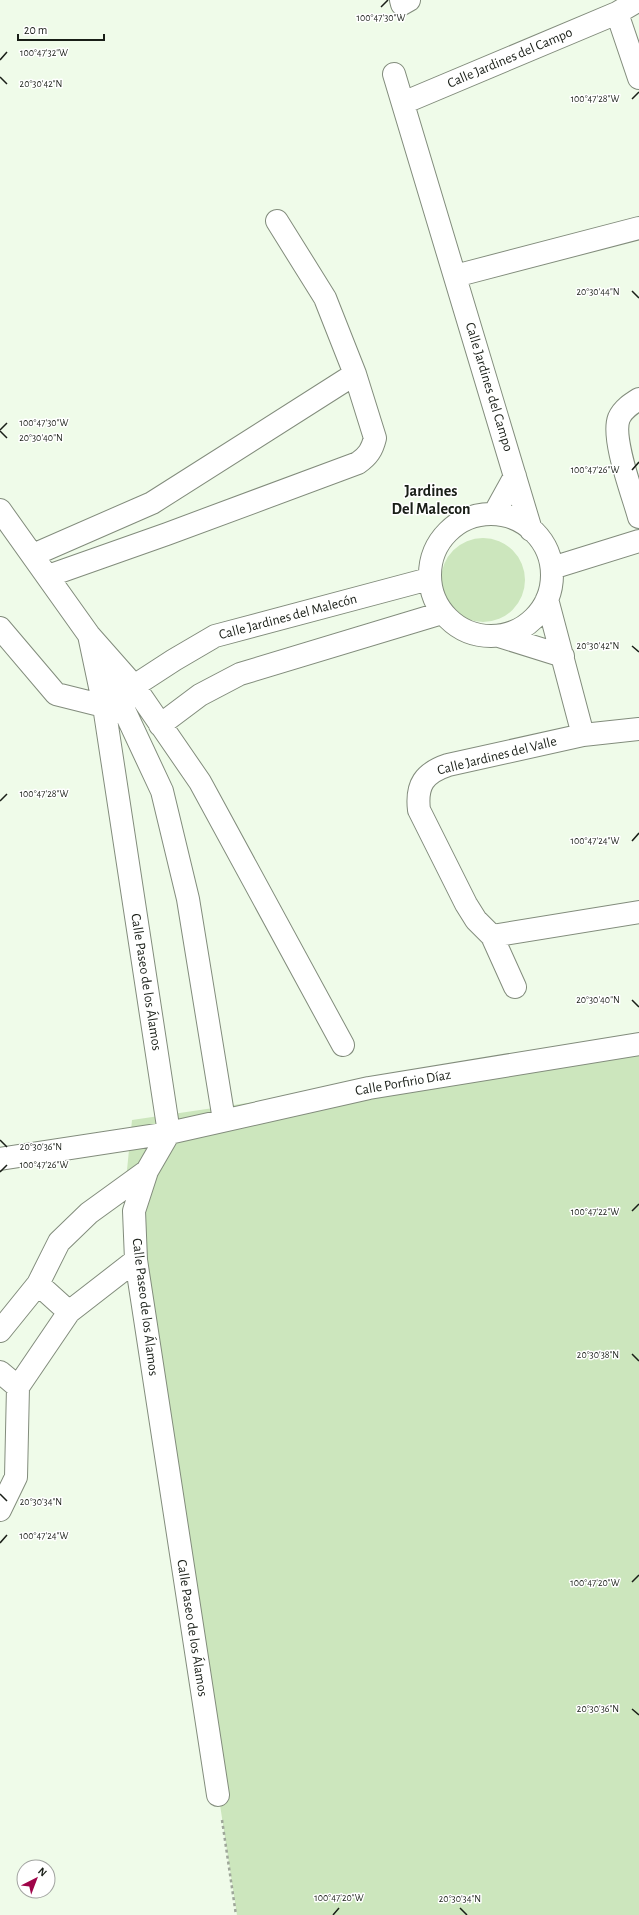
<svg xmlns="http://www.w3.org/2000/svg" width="639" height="1915" viewBox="0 0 639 1915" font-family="'Alegreya Sans',sans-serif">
	<rect width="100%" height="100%" fill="#effbe9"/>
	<!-- green -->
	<path fill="#cce6bd" d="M441 580a42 42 0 1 1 84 0a42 42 0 1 1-84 0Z
		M639,1045V1915H237L125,1190L132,1120Z"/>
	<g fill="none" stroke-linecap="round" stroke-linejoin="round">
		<!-- minor casing -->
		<g stroke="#828c7c" stroke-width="24">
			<path id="minor" d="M401,0L402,4L409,0
				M617,13L639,78
				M394,74L531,530
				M403,103L617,13L639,0
				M455,276L639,228
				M639,399C631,404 623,409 619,418C611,438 633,495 639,517
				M0,510L89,635L134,686L200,782L343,1045
				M494,514L515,476
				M430 575a61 61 0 1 1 122 0a61 61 0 1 1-122 0Z
				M33,555L152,503L355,374
				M552,568L639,541
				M48,576L167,534L358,463C368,456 372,450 375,438L355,374L325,298L277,221
				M547,599L583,735
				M0,628L56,694L104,706
				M89,635L104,706L169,1133L147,1171L134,1211L136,1260L218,1795
				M499,636L563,656
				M104,667L162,791L188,899L224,1120
				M134,686L174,660L215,636L429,579
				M160,725L200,695L240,674L442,613
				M492,936L639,912
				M515,987L492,936L476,920L466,904L419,810C416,785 424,773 448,765L583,735L639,729
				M0,1159L169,1133L369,1088L639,1044
				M38,1284L69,1312
				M0,1331L38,1284L59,1242L89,1213L147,1171
				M0,1372L18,1387
				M0,1510L16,1477L18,1387L69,1312L136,1260"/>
		</g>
		<!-- path -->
		<path stroke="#9ea799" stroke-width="2.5" stroke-dasharray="3 3" stroke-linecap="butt" d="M222,1820L236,1915"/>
		<!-- minor -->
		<use href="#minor" stroke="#fff" stroke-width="22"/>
	</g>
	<!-- ticks -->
	<path fill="none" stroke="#191e17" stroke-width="1.5" d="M381,7L388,0M0,60L7,52M0,77L7,84M632,99L639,92M632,291L639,298M0,430L7,423M0,431L7,438M632,470L639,462M632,646L639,652M0,801L7,794M632,841L639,833M632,1000L639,1007M0,1140L7,1147M0,1172L7,1165M632,1211L639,1204M632,1354L639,1361M0,1494L7,1501M0,1543L7,1535M632,1582L639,1575M632,1709L639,1715M460,1908L467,1915M333,1915L339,1908"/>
	<g text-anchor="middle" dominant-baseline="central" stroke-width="3" stroke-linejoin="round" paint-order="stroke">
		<!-- street labels -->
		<g font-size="14" fill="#191e17" stroke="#fff">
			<text transform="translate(510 58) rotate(-23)">Calle Jardines del Campo</text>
			<text transform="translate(489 387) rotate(73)">Calle Jardines del Campo</text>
			<text transform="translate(288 617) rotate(-15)">Calle Jardines del Malecón</text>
			<text transform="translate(497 756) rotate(-14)">Calle Jardines del Valle</text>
			<text transform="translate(146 982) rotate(81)">Calle Paseo de los Álamos</text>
			<text transform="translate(403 1083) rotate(-10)">Calle Porfirio Díaz</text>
			<text transform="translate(145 1307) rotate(83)">Calle Paseo de los Álamos</text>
			<text transform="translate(192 1628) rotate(81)">Calle Paseo de los Álamos</text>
		</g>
		<!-- quarter labels -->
		<g font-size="16" font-weight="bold" fill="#191e17" stroke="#fff">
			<text x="431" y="491">Jardines<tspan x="431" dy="18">Del Malecon</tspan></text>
		</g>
	</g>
	<g font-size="10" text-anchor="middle" fill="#191e17" stroke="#fff" stroke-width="3" stroke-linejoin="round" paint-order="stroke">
		<text x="381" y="21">100°47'30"W</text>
		<text x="44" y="56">100°47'32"W</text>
		<text x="41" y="87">20°30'42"N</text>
		<text x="595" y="102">100°47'28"W</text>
		<text x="598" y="295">20°30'44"N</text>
		<text x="44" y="426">100°47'30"W</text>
		<text x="41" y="441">20°30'40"N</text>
		<text x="595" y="473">100°47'26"W</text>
		<text x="598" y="649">20°30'42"N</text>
		<text x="44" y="797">100°47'28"W</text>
		<text x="595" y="844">100°47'24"W</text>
		<text x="598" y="1003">20°30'40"N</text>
		<text x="41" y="1150">20°30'36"N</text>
		<text x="44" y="1168">100°47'26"W</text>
		<text x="595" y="1215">100°47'22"W</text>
		<text x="598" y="1358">20°30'38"N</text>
		<text x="41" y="1505">20°30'34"N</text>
		<text x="44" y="1539">100°47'24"W</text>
		<text x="595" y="1586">100°47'20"W</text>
		<text x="598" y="1712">20°30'36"N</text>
		<text x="339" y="1901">100°47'20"W</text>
		<text x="460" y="1902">20°30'34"N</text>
	</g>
	<!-- north arrow -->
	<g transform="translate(36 1879) rotate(42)"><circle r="19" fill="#ffffff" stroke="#a3a5a2"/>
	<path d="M0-3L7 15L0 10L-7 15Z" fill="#9f0448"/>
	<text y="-6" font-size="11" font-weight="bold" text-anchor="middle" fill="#191e17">N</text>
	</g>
	<!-- scale -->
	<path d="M18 34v6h86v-6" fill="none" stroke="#191e17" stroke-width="2"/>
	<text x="24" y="34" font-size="12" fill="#191e17" stroke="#ffffff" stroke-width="3" paint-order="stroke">20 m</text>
</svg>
